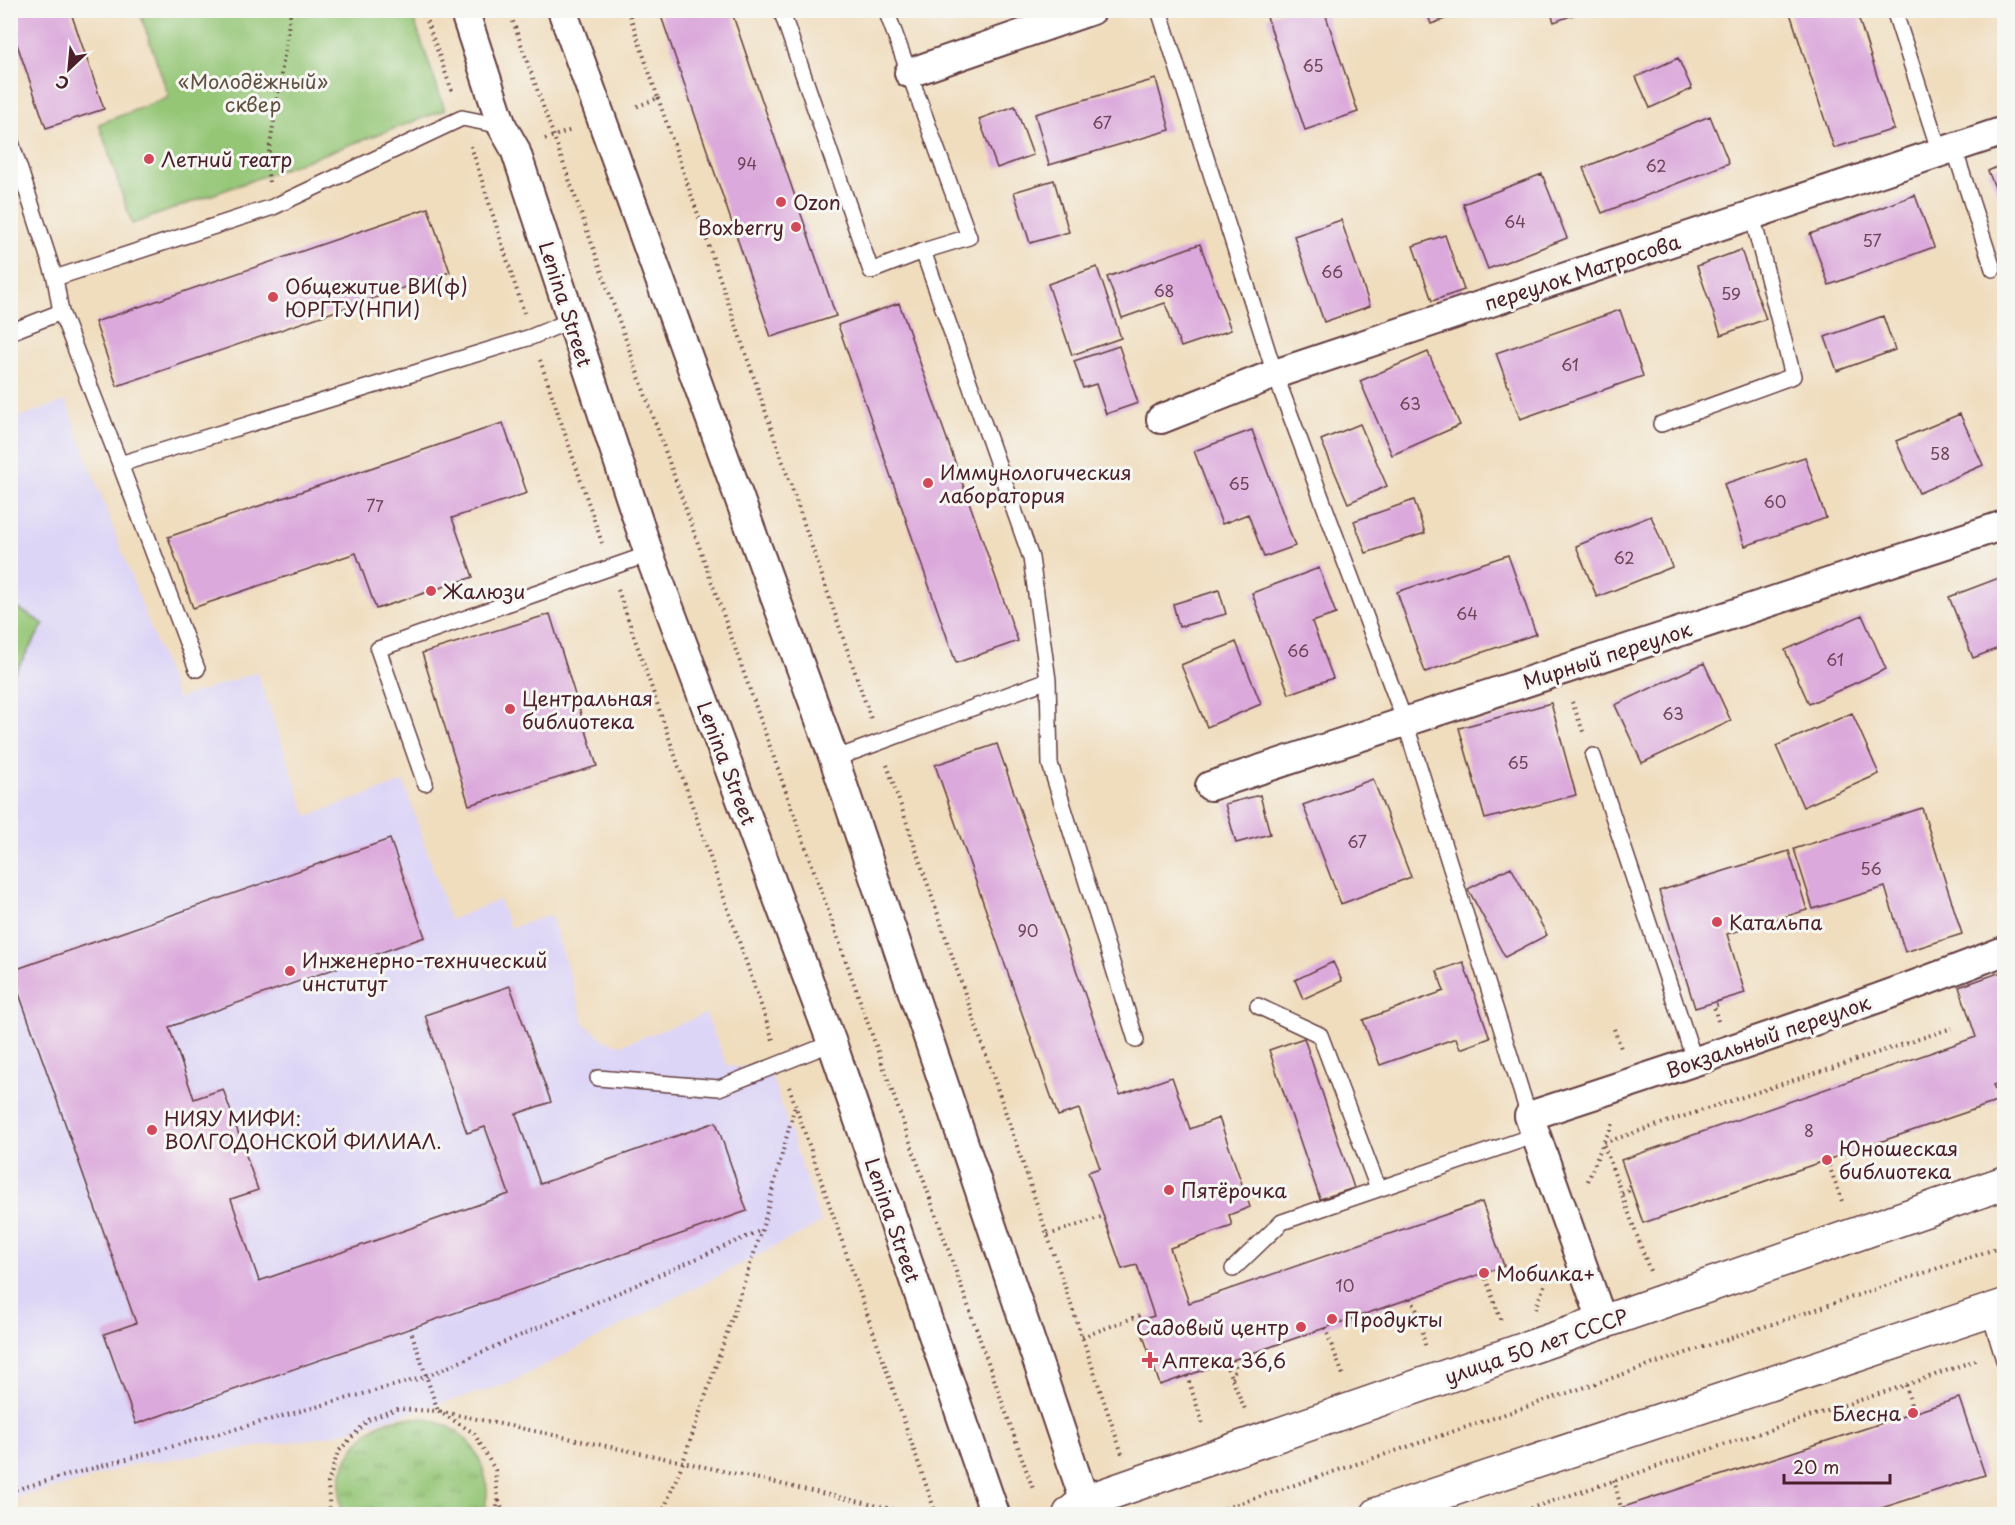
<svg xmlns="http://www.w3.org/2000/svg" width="2015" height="1525" viewBox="0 0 2015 1525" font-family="'Playpen Sans',sans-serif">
	<defs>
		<pattern id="grass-tufts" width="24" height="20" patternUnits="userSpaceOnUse" patternTransform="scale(1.5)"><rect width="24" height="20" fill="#94c676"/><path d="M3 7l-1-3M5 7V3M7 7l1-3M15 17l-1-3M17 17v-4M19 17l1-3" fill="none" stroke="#7ba061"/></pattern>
	</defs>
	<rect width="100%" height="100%" fill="#f6f6f2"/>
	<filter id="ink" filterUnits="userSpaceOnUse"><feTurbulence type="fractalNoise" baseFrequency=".0167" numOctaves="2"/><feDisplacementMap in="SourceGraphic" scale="12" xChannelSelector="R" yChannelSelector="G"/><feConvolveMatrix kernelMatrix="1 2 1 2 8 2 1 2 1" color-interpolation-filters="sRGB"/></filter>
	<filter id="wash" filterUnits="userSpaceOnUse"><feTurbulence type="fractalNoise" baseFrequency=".008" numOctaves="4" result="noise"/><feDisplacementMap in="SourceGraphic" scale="24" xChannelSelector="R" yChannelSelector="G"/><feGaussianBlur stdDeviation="1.35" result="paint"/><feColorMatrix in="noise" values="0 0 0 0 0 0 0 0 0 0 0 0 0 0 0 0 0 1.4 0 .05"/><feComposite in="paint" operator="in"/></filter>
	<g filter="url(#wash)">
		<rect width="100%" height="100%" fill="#f0ddbe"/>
		<!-- built -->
		<path fill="#ddd5f6" d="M66,401L177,699L257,672L307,816L404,782L450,920L499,900L510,928L551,915L585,1024L606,1041L621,1045L706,1014L727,1065L739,1068L766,1060L821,1223L508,1384L325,1437L130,1465L83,1481L11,1499L10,420Z"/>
		<!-- grass -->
		<path fill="url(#grass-tufts)" stroke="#6f7250" stroke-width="1.5" d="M425,1418C433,1421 443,1424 451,1428C480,1444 494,1484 483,1514H343C340,1508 340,1503 340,1496C338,1462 361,1426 396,1419C405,1417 416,1418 425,1418Z"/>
		<!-- park -->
		<path fill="#94c676" stroke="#6f7250" stroke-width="1.5" d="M139,10L411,11L445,110L132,224L99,124L169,97Z
			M11,604L44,624L11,679Z"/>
		<g id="blocks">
			<!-- building -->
			<path fill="#dba9db" d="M10,10H70L104,109L46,128L10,24Z
				M659,10H731L836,316L771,337Z
				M1286,10H1324L1358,112L1305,130L1267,17Z
				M1426,10H1468V11L1431,24Z
				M1550,10H1584V11L1554,22Z
				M1789,10H1856L1894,129L1834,148Z
				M1678,58L1692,89L1650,108L1636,77Z
				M1156,79L1170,130L1049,165L1035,114Z
				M1015,106L1033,155L997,168L979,119Z
				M1710,116L1729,163L1602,213L1583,168Z
				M2004,164V209L1988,171Z
				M1542,174L1567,238L1488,269L1463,204Z
				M1054,180L1069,232L1030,243L1014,192Z
				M1915,195L1934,247L1829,285L1810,234Z
				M428,208L450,272L117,386L95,322Z
				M1341,220L1370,306L1324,322L1294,236Z
				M1445,235L1464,290L1432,301L1413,246Z
				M1200,244L1231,330L1181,347L1165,303L1122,318L1107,277Z
				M1741,250L1766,319L1721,335L1697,266Z
				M1097,267L1121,338L1072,355L1048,284Z
				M899,303L1018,641L956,663L838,325Z
				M1620,310L1643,376L1520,419L1496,353Z
				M1883,316L1895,350L1837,371L1825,337Z
				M1119,346L1138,403L1106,414L1096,384L1083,388L1074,361Z
				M1428,352L1460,425L1392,455L1360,381Z
				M1960,414L1983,465L1919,493L1896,441Z
				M503,423L527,493L452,518L473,577L376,609L356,553L193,608L168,537Z
				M1360,424L1387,486L1348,503L1321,440Z
				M1252,430L1295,546L1264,557L1248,514L1222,524L1194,451Z
				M1805,457L1826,518L1745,546L1724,484Z
				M1414,500L1425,533L1366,553L1354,521Z
				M1651,516L1672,567L1597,597L1576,546Z
				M1508,555L1536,634L1425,672L1397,592Z
				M1319,568L1336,614L1312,622L1333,678L1289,694L1252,593Z
				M2004,576V646L1973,658L1949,597Z
				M1219,590L1226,614L1179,627L1173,604Z
				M550,614L597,766L469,805L422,653Z
				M1862,615L1886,669L1809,704L1785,650Z
				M1236,642L1261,704L1207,727L1181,665Z
				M1704,663L1731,721L1642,763L1615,705Z
				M1551,703L1576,795L1485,819L1459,728Z
				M1852,713L1879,774L1803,807L1776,746Z
				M997,744L1120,1095L1172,1077L1190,1129L1219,1118L1250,1207L1229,1215L1232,1226L1170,1248L1189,1303L1482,1202L1504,1266L1160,1385L1138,1321L1154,1316L1137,1265L1122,1269L1088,1172L1100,1168L1079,1109L1058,1116L935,765Z
				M1373,779L1411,877L1341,904L1303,805Z
				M1260,795L1270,834L1236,843L1225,804Z
				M1922,808L1962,934L1905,952L1885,887L1813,909L1794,849Z
				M390,839L425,937L169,1027L194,1099L223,1089L258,1190L231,1199L259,1281L509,1194L485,1127L467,1133L425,1015L510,986L551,1102L516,1114L540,1184L716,1122L747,1211L136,1424L104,1334L136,1323L11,971Z
				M1789,851L1807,910L1727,934L1745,993L1695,1008L1659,891Z
				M1511,867L1547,935L1505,957L1468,889Z
				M1333,962L1342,981L1303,999L1295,980Z
				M1463,962L1490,1038L1460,1049L1456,1038L1380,1065L1363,1020L1444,991L1437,971Z
				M2004,971V1081L1993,1085L1999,1101L1643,1223L1621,1160L1976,1037L1959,987Z
				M1304,1038L1354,1188L1320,1199L1269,1050Z
				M1959,1398L1985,1475L1863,1514H1602Z"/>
		</g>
	</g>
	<g filter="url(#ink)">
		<use href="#blocks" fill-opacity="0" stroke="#633c41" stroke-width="1.5"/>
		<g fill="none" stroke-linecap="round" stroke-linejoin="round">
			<!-- lane casing -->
			<g stroke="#633c41" stroke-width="18">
				<path id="lane" d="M781,10L871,271L923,251L969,237L886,10
					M1159,10L1275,374L1405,722L1529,1116
					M1894,10L1940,153
					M10,139L55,278L61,312L10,332
					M1954,148L1993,269
					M923,251L1031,558L1048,680L1050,764L1136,1040
					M55,278L273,207L462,118L502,126
					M61,312L120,464L531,337L572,320
					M1661,424L1793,376L1752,215
					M120,464L197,669
					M1593,756L1695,1062
					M834,759L1048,680
					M425,783L378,649L649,554
					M1258,1006L1320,1035L1378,1188
					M598,1078L719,1088L832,1043
					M1233,1269L1282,1222L1536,1135
					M1989,1311L2004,1360"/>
			</g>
			<!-- street casing -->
			<g stroke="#633c41" stroke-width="32">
				<path id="street" d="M464,10L502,126L515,149L649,554L832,1043L995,1514
					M562,10L834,759L1089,1514
					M909,73L1092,10
					M1161,419L1275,374L2004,131
					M1210,786L2004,525
					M1603,1323L1529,1116C1688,1064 1848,1012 2004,951"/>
			</g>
			<!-- secondary casing -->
			<g stroke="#633c41" stroke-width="36">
				<path id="secondary" d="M1070,1514L1084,1502L2004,1183
					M1378,1514L2004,1306"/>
			</g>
			<!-- path -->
			<path stroke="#633c41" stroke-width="4" stroke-dasharray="1.5 4.5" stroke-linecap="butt" d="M423,10L453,94
				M509,10L1033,1489
				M628,10L658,98L633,108
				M658,98L871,719
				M545,139L572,130
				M471,146L524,313
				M269,182L267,165L291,10
				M540,360L602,543
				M618,590L773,1040
				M1572,702L1584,734
				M887,765L1122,1454
				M1718,1021L1714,1006L1720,1004L1719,1001
				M1614,1029L1622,1051
				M789,1087L936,1514
				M1613,1124L1603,1143L1650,1271
				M1827,1160L1843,1204
				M1588,1181L1603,1143L1952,1028
				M1622,1194L1628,1191L1630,1184
				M1048,1235L1104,1216
				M1484,1273L1501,1321
				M1411,1298L1418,1313L1426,1349
				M1535,1309L1550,1271
				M410,1328L438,1411L683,1462L914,1514
				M1325,1328L1343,1375
				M1082,1337L1141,1315L1143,1319
				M1225,1363L1245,1409
				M1187,1376L1203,1424
				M1232,1378L1236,1367L1233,1360
				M1906,1385L1913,1413
				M1614,1480L1621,1508
				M10,1491L425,1377L762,1230
				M499,1501L504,1514
				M330,1514L328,1483L338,1452L368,1420L396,1409L438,1411L474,1433L495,1470L498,1500L496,1514
				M662,1514L683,1462L762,1230L795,1105
				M1208,1514L2004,1246
				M1513,1514L1906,1385L1979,1359"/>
			<!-- lane -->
			<use href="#lane" stroke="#fff" stroke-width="15"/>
			<!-- street -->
			<use href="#street" stroke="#fff" stroke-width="28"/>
			<!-- secondary -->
			<use href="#secondary" stroke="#fff" stroke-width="33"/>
		</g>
	</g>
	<!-- markers -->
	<g fill="#d1495b" stroke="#f6f6f2" stroke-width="2">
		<circle cx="149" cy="159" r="6"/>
		<circle cx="781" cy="202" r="6"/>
		<circle cx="796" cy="227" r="6"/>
		<circle cx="273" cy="297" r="6"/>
		<circle cx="928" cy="483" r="6"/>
		<circle cx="431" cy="591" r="6"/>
		<circle cx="510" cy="709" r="6"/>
		<circle cx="1717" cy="922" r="6"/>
		<circle cx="290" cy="971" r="6"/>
		<circle cx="152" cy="1130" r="6"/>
		<circle cx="1827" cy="1160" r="6"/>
		<circle cx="1169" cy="1190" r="6"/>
		<circle cx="1484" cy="1273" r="6"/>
		<circle cx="1332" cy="1319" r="6"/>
		<circle cx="1301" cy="1327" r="6"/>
		<path d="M1147 1351h6v6h6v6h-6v6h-6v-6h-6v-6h6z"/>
		<circle cx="1913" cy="1413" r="6"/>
	</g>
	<g text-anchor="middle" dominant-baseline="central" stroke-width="6" stroke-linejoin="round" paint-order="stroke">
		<!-- number labels -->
		<g font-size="16" fill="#6e4257">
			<text x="1313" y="65">65</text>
			<text x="1102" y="122">67</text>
			<text x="747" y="163">94</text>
			<text x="1656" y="165">62</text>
			<text x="1515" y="221">64</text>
			<text x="1872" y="240">57</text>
			<text x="1332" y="271">66</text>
			<text x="1164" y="290">68</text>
			<text x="1731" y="293">59</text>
			<text x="1570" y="364">61</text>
			<text x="1410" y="403">63</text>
			<text x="1940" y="453">58</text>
			<text x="1239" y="483">65</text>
			<text x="1775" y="501">60</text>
			<text x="375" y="505">77</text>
			<text x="1624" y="557">62</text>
			<text x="1467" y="613">64</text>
			<text x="1298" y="650">66</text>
			<text x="1835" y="659">61</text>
			<text x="1673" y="713">63</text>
			<text x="1518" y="762">65</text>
			<text x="1357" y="841">67</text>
			<text x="1871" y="868">56</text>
			<text x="1028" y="930">90</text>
			<text x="1809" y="1130">8</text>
			<text x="1345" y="1285">10</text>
		</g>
		<!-- park labels -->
		<g font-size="20" fill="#605142" stroke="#f6f6f2">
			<text x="253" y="81">«Молодёжный»<tspan x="253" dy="23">сквер</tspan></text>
		</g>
		<!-- poi labels -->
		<g font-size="20" fill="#4a1f2b" stroke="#f6f6f2" text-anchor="start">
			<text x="161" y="159">Летний театр</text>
			<text x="793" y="202">Ozon</text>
			<text x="784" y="227" text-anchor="end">Boxberry</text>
			<text x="285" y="286">Общежитие ВИ(ф)<tspan x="285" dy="23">ЮРГТУ(НПИ)</tspan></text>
			<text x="940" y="472">Иммунологическия<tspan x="940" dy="23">лаборатория</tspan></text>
			<text x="443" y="591">Жалюзи</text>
			<text x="522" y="698">Центральная<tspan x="522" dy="23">библиотека</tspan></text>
			<text x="1729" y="922">Катальпа</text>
			<text x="302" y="960">Инженерно-технический<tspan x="302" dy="23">институт</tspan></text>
			<text x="164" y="1118">НИЯУ МИФИ:<tspan x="164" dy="23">ВОЛГОДОНСКОЙ ФИЛИАЛ.</tspan></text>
			<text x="1839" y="1148">Юношеская<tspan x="1839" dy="23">библиотека</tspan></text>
			<text x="1181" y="1190">Пятёрочка</text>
			<text x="1496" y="1273">Мобилка+</text>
			<text x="1344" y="1319">Продукты</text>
			<text x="1289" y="1327" text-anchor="end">Садовый центр</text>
			<text x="1162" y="1360">Аптека 36,6</text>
			<text x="1901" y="1413" text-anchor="end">Блесна</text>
		</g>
		<!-- street labels -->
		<g font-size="20" fill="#4a1f2b" stroke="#f6f6f2">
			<text transform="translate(1582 272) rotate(-18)">переулок Матросова</text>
			<text transform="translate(566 304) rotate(72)">Lenina Street</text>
			<text transform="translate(1607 655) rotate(-18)">Мирный переулок</text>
			<text transform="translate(727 763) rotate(69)">Lenina Street</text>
			<text transform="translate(1768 1036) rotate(-19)">Вокзальный переулок</text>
			<text transform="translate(893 1220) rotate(71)">Lenina Street</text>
			<text transform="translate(1536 1346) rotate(-19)">улица 50 лет СССР</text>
		</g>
	</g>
	<!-- margin -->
	<rect width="2015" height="1525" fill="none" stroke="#f6f6f2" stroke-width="36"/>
	<!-- north arrow -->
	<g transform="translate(69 69) rotate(206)" stroke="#f6f6f2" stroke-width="4.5" paint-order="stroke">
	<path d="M0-4.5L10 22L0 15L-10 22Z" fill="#4a1f2b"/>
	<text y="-9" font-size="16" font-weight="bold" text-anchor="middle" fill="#4a1f2b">С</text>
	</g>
	<!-- scale -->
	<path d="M1784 1474v9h106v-9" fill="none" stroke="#4a1f2b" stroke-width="3"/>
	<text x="1793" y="1474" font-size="18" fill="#4a1f2b" stroke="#f6f6f2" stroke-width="4.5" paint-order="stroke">20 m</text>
</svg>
